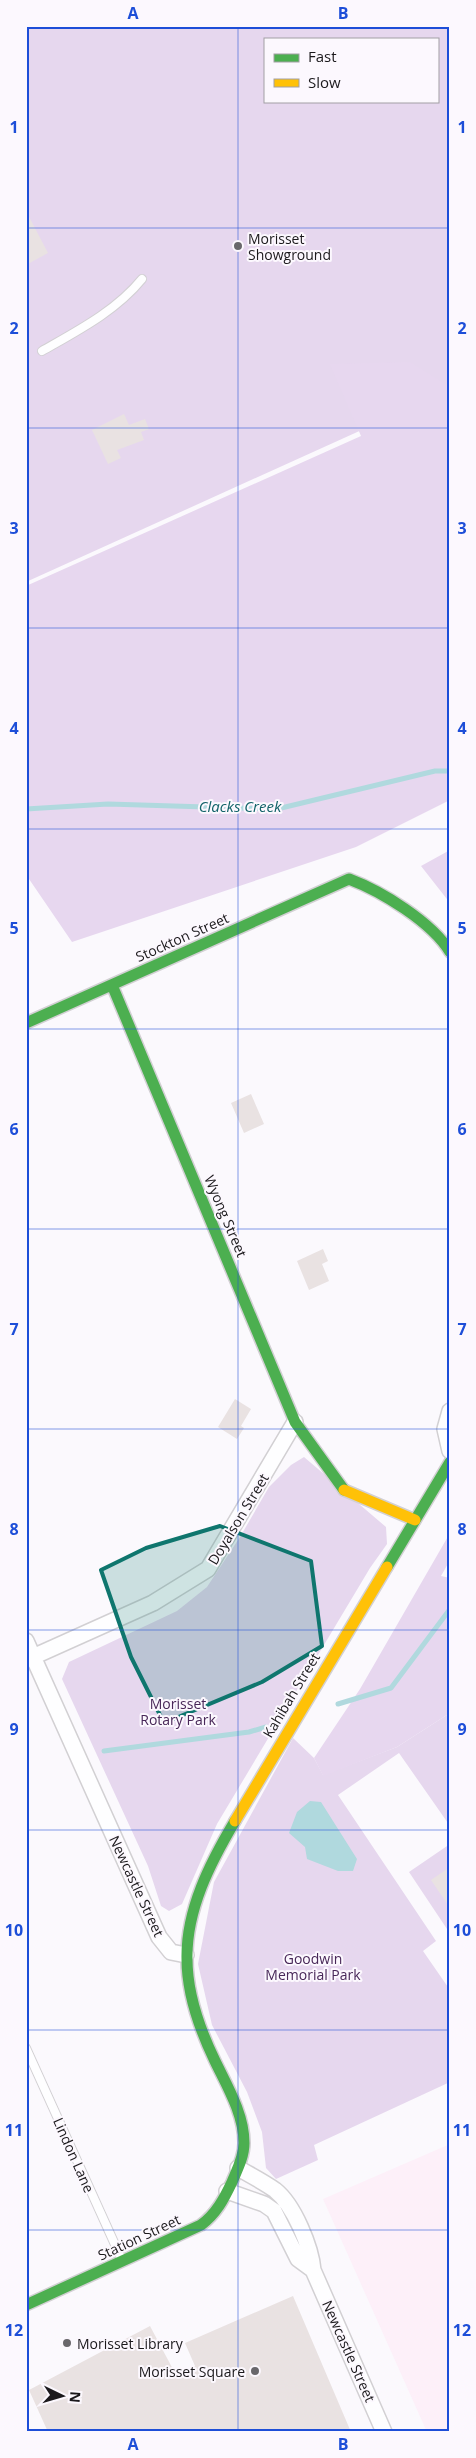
<svg xmlns="http://www.w3.org/2000/svg" width="476" height="2458" viewBox="0 0 476 2458" font-family="'Open Sans',sans-serif">
	<rect width="100%" height="100%" fill="#fbf9fd"/>
	<!-- education -->
	<path fill="#fdf0f9" d="M450,2144V2432H427L323,2199Z"/>
	<!-- green -->
	<path fill="#e6d7ee" fill-rule="evenodd" d="M26,26H450V390L26,582ZM265,39H437V101H265Z
		M304,1457L386,1527L387,1544L370,1568L217,1824L182,1904L169,1911L161,1906L148,1866L62,1679L69,1662L177,1611L207,1587L240,1537L269,1487L291,1465Z
		M450,1713V1826L399,1753L338,1795L436,1941L423,1951L450,1990V2082L314,2145L318,2160L276,2179L266,2168L262,2132L247,2092L212,2025L198,1964L214,1882L293,1738L314,1758L323,1775L397,1747Z
		M450,1844V1932H449L409,1872Z"/>
	<!-- forest -->
	<path fill="#e7d7ef" d="M410,362L450,387V800L356,847L72,942L29,879L26,880V586L361,436L330,364Z
		M450,850V903L421,866Z
		M450,1533V1560L441,1576L450,1578V1713L397,1747L323,1776L314,1758L360,1689Z"/>
	<!-- water -->
	<path fill="#b0d9de" d="M310,1801L321,1802L357,1859L353,1871H338L307,1859L305,1847L289,1833L297,1812Z"/>
	<g fill="none" stroke-linecap="round" stroke-linejoin="round">
		<!-- stream -->
		<path stroke="#b0d9de" stroke-width="5" d="M26,809L108,804L277,809L435,771H450
			M338,1704L391,1688L450,1609
			M104,1751L249,1732L266,1727"/>
	</g>
	<!-- building -->
	<path fill="#e9e2e2" d="M26,211L48,253L26,265Z
		M124,414L129,425L145,419L149,429L141,432L144,440L117,450L121,458L108,464L92,430Z
		M251,1094L264,1124L244,1133L231,1103Z
		M323,1249L328,1261L322,1264L329,1281L309,1290L297,1261Z
		M235,1399L251,1409L241,1426L244,1428L237,1439L218,1427Z
		M450,1867V1908L431,1880Z
		M293,2296L351,2432H48L29,2390L150,2326L176,2375L195,2366L185,2343Z"/>
	<g fill="none" stroke-linecap="round" stroke-linejoin="round">
		<!-- lane casing -->
		<g stroke="#d2d0d3" stroke-width="10">
			<path id="lane" d="M42,351C77,331 116,311 142,279
				M26,2048L122,2260"/>
		</g>
		<!-- street casing -->
		<g stroke="#d2d0d3" stroke-width="18">
			<path id="street" d="M450,1411L445,1429L450,1451
				M26,1641L159,1937L171,1952L186,1955
				M26,1660L153,1603L208,1569L295,1422
				M238,2168C250,2175 264,2182 275,2190C294,2205 311,2247 313,2270L384,2432
				M227,2191L264,2204L274,2211L298,2259L313,2270"/>
		</g>
		<!-- fast casing -->
		<g stroke="#d2d0d3" stroke-width="14">
			<path id="fast" d="M112,985L295,1422L344,1490
				M26,1023L349,879C381,891 432,922 450,952
				M387,1567L450,1462
				M26,2305L201,2225C216,2214 224,2199 232,2182C237,2170 244,2157 244,2143C244,2114 227,2086 215,2061C200,2030 187,1994 187,1959C186,1910 210,1863 235,1821"/>
		</g>
		<!-- slow casing -->
		<g stroke="#d2d0d3" stroke-width="14">
			<path id="slow" d="M344,1490L415,1520
				M235,1821L387,1567"/>
		</g>
		<!-- lane -->
		<use href="#lane" stroke="#fefeff" stroke-width="8"/>
		<!-- street -->
		<use href="#street" stroke="#fefeff" stroke-width="15"/>
		<!-- fast -->
		<use href="#fast" stroke="#4caf50" stroke-width="11"/>
		<!-- slow -->
		<use href="#slow" stroke="#ffc107" stroke-width="11"/>
	</g>
	<!-- marked area -->
	<path fill="#0f766e" fill-opacity="0.2" stroke="#0f766e" stroke-width="4" stroke-linejoin="round" d="M220,1526L311,1561L322,1646L262,1682L164,1723L131,1657L101,1570L146,1548Z"/>
	<!-- grid -->
	<path fill="none" stroke="#1d4ed8" stroke-width="1" stroke-opacity="0.55" d="M238,26V2432M26,228H450M26,428H450M26,628H450M26,829H450M26,1029H450M26,1229H450M26,1429H450M26,1630H450M26,1830H450M26,2030H450M26,2230H450"/>
	<!-- markers -->
	<g fill="#69676b" stroke="#fcf8fe" stroke-width="2">
		<circle cx="238" cy="246" r="5"/>
		<circle cx="67" cy="2343" r="5"/>
		<circle cx="255" cy="2371" r="5"/>
	</g>
	<g text-anchor="middle" dominant-baseline="central" stroke-width="4" stroke-linejoin="round" paint-order="stroke">
		<!-- poi labels -->
		<g font-size="14" fill="#1b191c" stroke="#fcf8fe" text-anchor="start">
			<text x="248" y="238">Morisset<tspan x="248" dy="16">Showground</tspan></text>
			<text x="77" y="2343">Morisset Library</text>
			<text x="245" y="2371" text-anchor="end">Morisset Square</text>
		</g>
		<!-- street labels -->
		<g font-size="14" fill="#1b191c" stroke="#fcf8fe">
			<text transform="translate(182 937) rotate(-24)">Stockton Street</text>
			<text transform="translate(226 1216) rotate(67)">Wyong Street</text>
			<text transform="translate(238 1519) rotate(-59)">Doyalson Street</text>
			<text transform="translate(291 1695) rotate(-59)">Kahibah Street</text>
			<text transform="translate(137 1886) rotate(65)">Newcastle Street</text>
			<text transform="translate(74 2155) rotate(66)">Lindon Lane</text>
			<text transform="translate(139 2237) rotate(-25)">Station Street</text>
			<text transform="translate(349 2351) rotate(66)">Newcastle Street</text>
		</g>
		<!-- park labels -->
		<g font-size="14" fill="#482758" stroke="#fcf8fe">
			<text x="178" y="1703">Morisset<tspan x="178" dy="16">Rotary Park</tspan></text>
			<text x="313" y="1958">Goodwin<tspan x="313" dy="16">Memorial Park</tspan></text>
		</g>
		<!-- water labels -->
		<g font-size="15" font-style="italic" fill="#126369" stroke="#fcf8fe">
			<text x="240" y="806">Clacks Creek</text>
		</g>
	</g>
	<!-- border -->
	<rect width="476" height="2458" fill="none" stroke="#fcf8fe" stroke-width="55"/>
	<!-- legend -->
	<rect x="264" y="38" width="175" height="65" fill="#fcf8fe" stroke="#a29fa4"/>
	<rect x="274" y="54" width="25" height="8" fill="#4caf50" stroke="#a29fa4"/>
	<text x="308" y="62" font-size="15" fill="#1b191c">Fast</text>
	<rect x="274" y="79" width="25" height="8" fill="#ffc107" stroke="#a29fa4"/>
	<text x="308" y="88" font-size="15" fill="#1b191c">Slow</text>
	<!-- north arrow -->
	<g transform="translate(62 2396) rotate(95)" stroke="#fcf8fe" stroke-width="4" paint-order="stroke">
	<path d="M0-4L9 19L0 12L-9 19Z" fill="#1b191c"/>
	<text y="-8" font-size="14" font-weight="bold" text-anchor="middle" fill="#1b191c">N</text>
	</g>
	<rect x="28" y="28" width="420" height="2402" fill="none" stroke="#1d4ed8" stroke-width="2"/>
	<g font-size="16" text-anchor="middle" font-weight="bold" fill="#1d4ed8">
		<text x="133" y="19">A</text>
		<text x="343" y="19">B</text>
		<text x="14" y="133">1</text>
		<text x="462" y="133">1</text>
		<text x="14" y="334">2</text>
		<text x="462" y="334">2</text>
		<text x="14" y="534">3</text>
		<text x="462" y="534">3</text>
		<text x="14" y="734">4</text>
		<text x="462" y="734">4</text>
		<text x="14" y="934">5</text>
		<text x="462" y="934">5</text>
		<text x="14" y="1135">6</text>
		<text x="462" y="1135">6</text>
		<text x="14" y="1335">7</text>
		<text x="462" y="1335">7</text>
		<text x="14" y="1535">8</text>
		<text x="462" y="1535">8</text>
		<text x="14" y="1735">9</text>
		<text x="462" y="1735">9</text>
		<text x="14" y="1936">10</text>
		<text x="462" y="1936">10</text>
		<text x="14" y="2136">11</text>
		<text x="462" y="2136">11</text>
		<text x="14" y="2336">12</text>
		<text x="462" y="2336">12</text>
		<text x="133" y="2450">A</text>
		<text x="343" y="2450">B</text>
	</g>
</svg>
